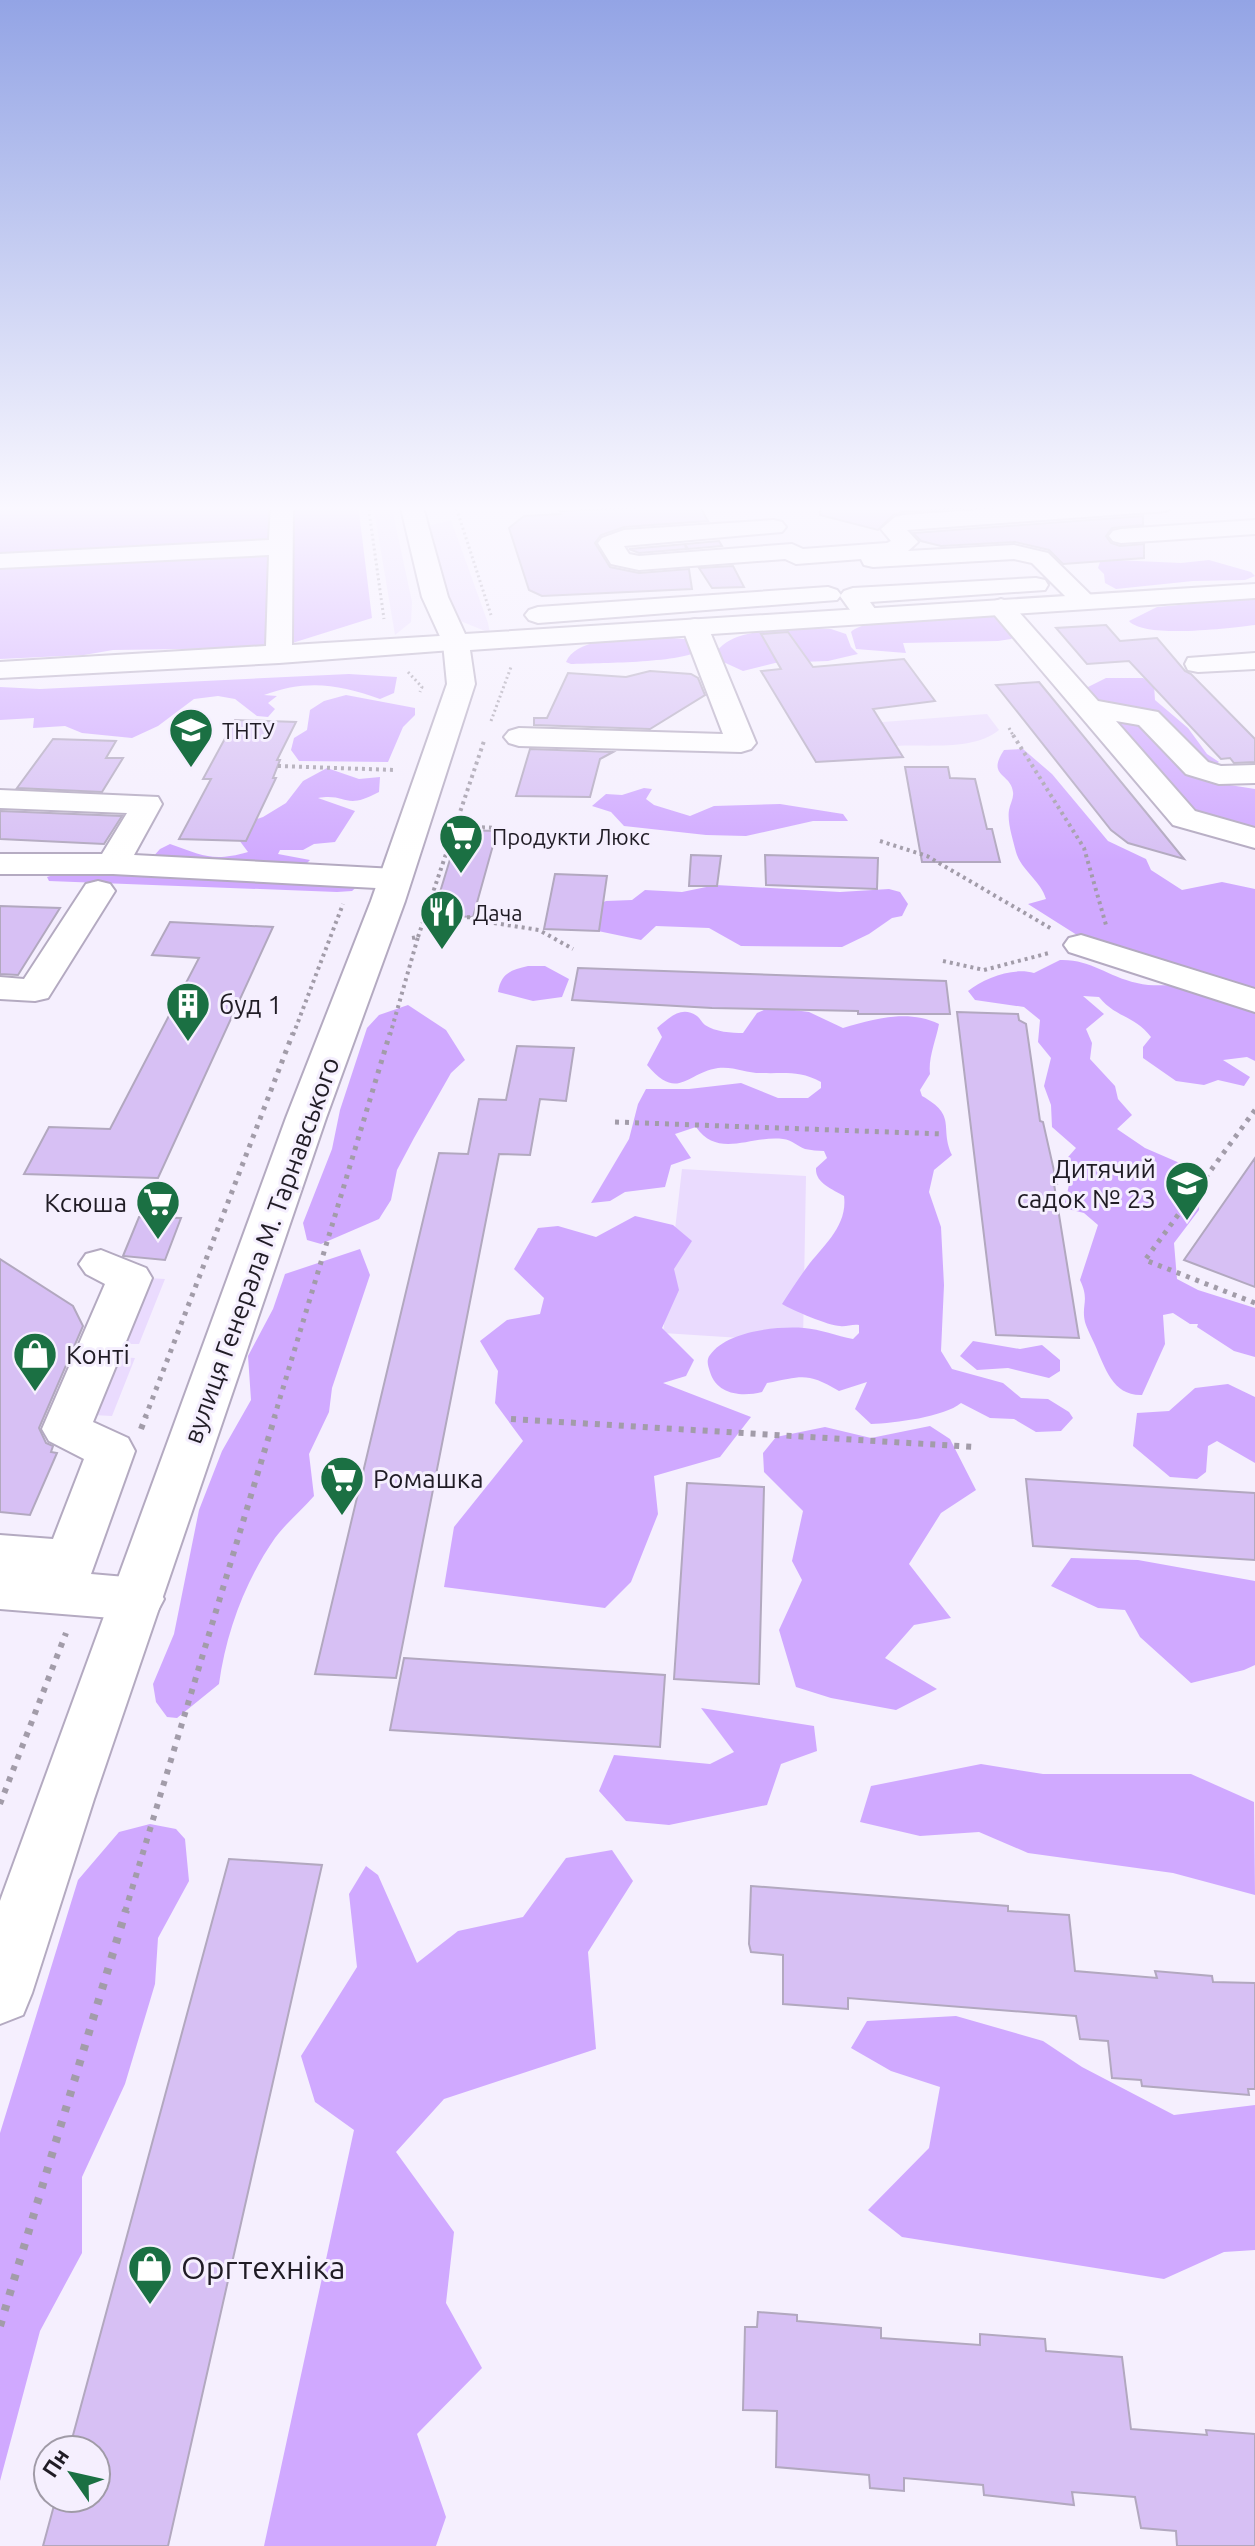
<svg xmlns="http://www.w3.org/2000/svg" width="1255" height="2546" viewBox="0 0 1255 2546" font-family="Ubuntu,sans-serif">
	<rect width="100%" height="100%" fill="#f5effe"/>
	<!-- green -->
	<path fill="#eadbfe" d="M373,504H391L412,602L411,622L395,635Z
		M451,520L488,623L490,633L458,620L449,607L428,526Z
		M987,714L999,730C974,751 927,744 896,746L886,729L873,730L870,723Z
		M682,1169L806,1176L803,1342L663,1333Z
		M148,1278L165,1279L139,1344H122Z
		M117,1357L135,1358L112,1416L93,1415Z"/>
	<!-- forest -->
	<path fill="#d0a9ff" d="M0,504H358L372,618L286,645L256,648L113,650L84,655L0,659Z
		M1115,560L1181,563L1209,560L1251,572L1255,576L1245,580L1193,581L1116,589L1105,583L1104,574L1098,568L1100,562Z
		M1255,598V625C1230,628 1145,639 1129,621L1157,607Z
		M985,615L997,618L1016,635L1011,639L998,641L903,643L906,653L856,649L851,632C866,616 959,616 985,615Z
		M813,628L831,629L846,634L851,647L858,654L828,661L775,663L743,671L719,660L716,652C737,625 782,633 813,628Z
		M673,638L695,640L698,651C680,663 597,663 571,664L566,662C578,633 646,639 673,638Z
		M349,674L397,677L394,693L380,699C339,684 306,679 264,695L277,696L268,703L275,709L268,717L257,716L235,699L218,696L194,699L158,726L132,738L82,733L65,726L33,728L34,718L0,720V687L40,689Z
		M1106,678H1143L1154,685L1155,700L1188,728L1207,754L1219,762L1210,769L1217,783L1255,789V840L1191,811L1126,736L1123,728C1105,719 1093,707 1084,689Z
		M346,695L415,708V715L403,727L388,762L299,761L291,750L294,738L307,730L310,710L324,701Z
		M1023,749L1052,774L1108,841L1146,859L1151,870L1182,890L1222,882L1255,889V996L1088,942L1028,904L1046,899C1041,881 1021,870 1016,852C1013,840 1007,822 1009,810C1010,804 1014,798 1013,792C1011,773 986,777 1004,750Z
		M327,768L359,779L380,777L379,792C344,811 348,793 318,798L355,811L335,842L314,844L303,850H280L278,854L310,860L300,870L151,859L160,849L170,844C204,856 213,862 248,852L236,836L245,823L263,817L286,803L303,781Z
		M644,788L652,789L646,799L654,805L690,816L714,806L780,804L843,814L848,821H813L746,836L706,835L624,826L611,812L592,806L606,794L622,795Z
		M67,871L360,884L352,891L337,892L49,881L47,877Z
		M716,885L840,892L889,889L900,892L908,904L902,916L892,918L869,934L842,947L741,946L709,928L656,926L641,940L598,931L597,905L606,901L632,900L645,890L682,892Z
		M1060,960C1091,959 1106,976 1137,983C1152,987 1166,984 1180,986C1205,990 1230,996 1255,1001V1061L1247,1057L1223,1060L1250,1077L1244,1086L1218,1080L1204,1085L1176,1081L1143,1058V1047L1151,1037C1134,1015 1116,1018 1099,997L1083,996L1104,1014L1086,1029L1092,1043L1090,1059L1115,1086L1118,1099L1132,1115L1117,1129L1145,1148L1182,1164L1200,1188L1199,1210L1174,1243L1177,1279L1198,1290L1255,1308V1357L1234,1351L1197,1327L1198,1324H1190L1173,1313L1163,1315L1165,1344L1142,1395C1113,1396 1105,1368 1095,1345C1092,1338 1087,1329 1085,1322C1081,1304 1090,1301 1080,1280L1098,1225L1084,1213L1068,1209L1065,1202L1069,1185L1062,1164L1076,1148L1052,1127L1051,1105L1044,1086L1051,1058L1038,1042L1040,1020L1024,1007L975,1000L968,991C984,978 1013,967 1034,973Z
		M528,966H545L569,979L562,997L533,1001L498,992C501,973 511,970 528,966Z
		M408,1005L446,1030L465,1060L451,1073L414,1138L397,1170L391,1200L379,1219L321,1244L307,1240L303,1223L332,1149L340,1110L367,1028L379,1015Z
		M771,1007L809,1012L843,1028C874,1019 908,1009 939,1024C936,1040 928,1058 930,1074L920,1090L922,1096C958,1116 939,1127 952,1155L934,1170L929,1192L941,1227L944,1285L941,1351L952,1369L1003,1383L1021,1398L1048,1399L1069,1412L1073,1418L1061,1431L1036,1432L1014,1419L990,1418L961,1403C944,1417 895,1423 871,1424L855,1409L867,1382L839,1391C807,1372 803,1376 767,1383L762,1392C742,1397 717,1395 710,1372C708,1366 706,1360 710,1355C727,1331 777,1326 804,1328C820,1329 837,1336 853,1339L859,1333V1325C852,1324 846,1327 840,1326C829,1326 792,1310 782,1304C790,1292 798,1279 807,1267C823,1246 848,1226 844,1196C832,1189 815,1183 816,1168L827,1158L824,1151C818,1151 811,1150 805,1149C797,1146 792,1140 783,1139C751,1135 718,1159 696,1127L675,1134L691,1158L671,1165L665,1187L625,1192L610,1201L591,1203L629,1139L638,1104L646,1089H689L741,1083L778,1098H808L821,1088V1082C799,1070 784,1074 761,1073C746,1073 733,1066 718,1068C686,1073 678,1102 647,1065L662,1037L657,1028C669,1018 681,1005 697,1016C700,1018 702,1023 705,1025C715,1032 732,1033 743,1033L757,1013Z
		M635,1216L673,1225L692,1241L674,1269L679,1290L662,1328L694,1360L686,1376L663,1383L751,1417L720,1457L654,1476L658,1514L631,1582L605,1608L444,1587L454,1527L523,1441L495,1403L498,1371L480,1341L507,1320L540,1314L544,1298L514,1269L538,1228L558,1226L596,1237Z
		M360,1249L370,1275L332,1388L329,1412L309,1454L314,1496C302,1510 286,1523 275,1538C245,1581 226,1633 219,1684L177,1718L167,1717L156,1702L153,1684L174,1634L199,1510L222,1451L251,1400L248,1356L273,1309L285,1274Z
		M973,1341L1020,1349L1042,1345L1060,1360V1371L1049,1378L1008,1368L977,1370L960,1356Z
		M1228,1384L1255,1397V1463L1217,1441L1208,1446L1206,1472L1197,1479L1170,1477L1133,1446L1137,1413L1169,1411L1195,1388Z
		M930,1426L950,1439L976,1490L941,1513L909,1564L951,1618L914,1625L885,1658L937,1689L896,1710L831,1698L796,1687L779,1630L802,1580L792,1561L803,1511L764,1472L763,1453L776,1437L825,1427L871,1438Z
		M1071,1558L1138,1560L1255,1581V1665L1244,1670L1191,1683L1140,1637L1125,1610L1098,1608L1051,1586Z
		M701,1708L814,1726L817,1751L781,1764L767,1805L669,1825L626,1821L599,1791L614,1755L710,1764L734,1752Z
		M981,1764L1043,1774H1191L1254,1802L1255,1895L1173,1873L1028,1853L979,1832L920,1836L860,1822L871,1786Z
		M150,1824L176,1829L185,1839L189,1881L158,1938L155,1984L125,2084L82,2177V2253L40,2331L0,2481V2133L78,1880L119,1832Z
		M612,1850L633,1881L588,1952L596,2049L444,2099L396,2152L454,2232L446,2303L482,2368L417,2434L446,2517L436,2546H264L354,2130L315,2102L301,2056L357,1967L349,1894L366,1866L378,1875L417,1963L458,1931L523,1917L566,1858Z
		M956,2016L1043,2041L1082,2067L1174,2115L1255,2105V2250L1224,2252L1164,2279L902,2237L868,2210L929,2148L940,2087L891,2071L851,2048L867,2021Z"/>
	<!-- building -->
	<path fill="#d7c0f4" stroke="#b2a8bf" stroke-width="2" d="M821,504H1019L902,512L893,515L878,530L820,515Z
		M699,505L708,521L624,527L601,535L595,543L610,567L639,573L689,569L692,589L542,596L529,590L509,528L524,516L561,514L560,511Z
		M1143,516V525L1112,528L1106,536L1111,543L1120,546L1144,544V558L1063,564L1049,550L1015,542L941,546L921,541L913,533Z
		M719,541L722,546L688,549L685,544L686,549L639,553L629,549Z
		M733,566L744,587L712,588L699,568Z
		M1106,625L1120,641L1157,638L1185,671L1191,674L1255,739V762L1234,763L1230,758L1221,759L1129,661L1087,664L1056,628Z
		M788,632L813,667L904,659L935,701L873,709L903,757L816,762L761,671L781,669L761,634Z
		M650,671L691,674L698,678L705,695L650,729L534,725V718H547L568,673L626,677Z
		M1039,682L1149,816L1184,859L1128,843L1111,830L996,685Z
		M235,720L296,722L277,760H280L273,778H276L246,841L179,839L211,779H203Z
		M53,739L116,741L106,758H123L102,792L17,788Z
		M530,749L613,752L600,759L590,797L516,796Z
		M905,767H948L950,778L975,779L987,829H992L1000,862H922Z
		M0,811L122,816L104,844L0,839Z
		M459,830L497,831L473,917L433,915Z
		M691,855L721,856L717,886H689Z
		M765,855L878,858L877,889L766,885Z
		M555,874L607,876L599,931L544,929Z
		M0,906L60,908L18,975L0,974Z
		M170,922L273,927L158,1178L24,1174L49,1127L110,1129L199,958L152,955Z
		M578,968L946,981L950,1014H858V1011L712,1008L572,1000Z
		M957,1012L1018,1014L1019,1020L1026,1024L1040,1121L1043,1122L1057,1184H1054L1079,1338L996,1335Z
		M517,1046L574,1048L566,1101L540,1099L530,1155L499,1154L396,1678L315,1674L439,1153L468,1154L479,1099L506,1100Z
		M1255,1158V1287L1184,1260Z
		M139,1217L181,1218L165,1260L123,1256Z
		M0,1259L73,1306L83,1326L39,1428L46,1443L53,1446L51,1452L57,1453L30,1515L0,1512Z
		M1026,1479L1255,1493V1560L1033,1546Z
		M687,1483L764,1487L759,1684L674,1679Z
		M404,1658L665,1675L660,1747L390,1730Z
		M229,1859L322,1865L168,2546H43L56,2498H96V2450H69Z
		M751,1886L1008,1906V1911L1069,1915L1075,1971L1157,1978L1155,1971L1212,1976L1213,1982L1255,1983V2089H1248L1249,2095L1142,2086L1141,2080L1112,2078L1108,2041L1080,2039L1076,2016L848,1998V2009L783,2004V1955L751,1952L749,1944Z
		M758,2312L797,2315V2321L881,2328V2338L980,2345V2334L1045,2339L1046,2351L1122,2357L1131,2429L1207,2435L1206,2430L1255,2434V2546H1177L1176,2531L1141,2528L1135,2497L1072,2492L1074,2505L984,2495L983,2485L904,2478V2491L870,2488L869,2475L776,2467L777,2411L743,2410L745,2327H757Z"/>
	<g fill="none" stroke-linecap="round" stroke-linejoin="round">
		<!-- minor casing -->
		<g stroke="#b4aac1" stroke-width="4">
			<path id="minor" d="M271,504H293L292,645L456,635L465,637L469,643L465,649L279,663L0,678V662L266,646L269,555L0,568V554L269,540Z
				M1065,504H1177L1166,511L907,530L918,542L908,551L1014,545L1048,553L1098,602L1094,607H1076L1032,563L1014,559L873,567L864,565L861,559L796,564L785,559L639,570L611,564L598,543L602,538L624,530L774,520L782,522L786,527L782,532L624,546L629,554L639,556L792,544L803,549L887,543L891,541L881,529L895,517L903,515Z
				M1255,520V534L1121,543L1113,541L1109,536L1113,531L1121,529Z
				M1036,578L1045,580L1048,585L1045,590L870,602L880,616L876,621H858L840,596L844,591L853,588Z
				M828,587L837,590L841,595L837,600L538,623L529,620L525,615L529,610L538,607Z
				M1001,599L1010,602L1098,701L1158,712L1208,762L1221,766L1255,765V783L1219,784L1186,774L1139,725L1116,721L1195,811L1255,828V848L1173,825L992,612L988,607L992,602Z
				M695,619L704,621L708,627L756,743L751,749L741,752L519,746L509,743L504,737L509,731L519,728L723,734L682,627L686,621Z
				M1255,653V669L1198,672L1188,670L1185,664L1188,658Z
				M0,790L158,797L162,804L134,855L395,869L407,872L411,879L407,886L395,889L113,874H0V854H102L127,813L0,808Z
				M98,881L110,884L115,891L48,998L35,1001L0,999V977L24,979L86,884Z
				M1081,935L1255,989V1012L1069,952L1064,945L1069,938Z
				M101,1250L146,1268L152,1278L93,1422L128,1438L135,1451L91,1574L137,1578L156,1584L164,1599L156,1614L137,1620L0,1609V1535L53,1539L84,1459L49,1441L42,1429L105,1284L86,1274L79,1264L86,1254Z"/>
		</g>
		<!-- major casing -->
		<g stroke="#b4aac1" stroke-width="4">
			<path id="major" d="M400,504H422L448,597L465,634L1255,584V598L470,650L475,684L405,901L326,1118L94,1799L32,1993L23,2015L0,2024V1901L286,1118L371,901L447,684L443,643L422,597Z"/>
		</g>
		<!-- path-far4 -->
		<path stroke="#a29ca9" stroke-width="3" stroke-dasharray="2 3" stroke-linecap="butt" d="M368,504L384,619
			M455,504L491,615
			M408,672L422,687L420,692
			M491,721L511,667
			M1009,728L1014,737"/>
		<!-- path-far3 -->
		<path stroke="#a29ca9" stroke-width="4" stroke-dasharray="3 4" stroke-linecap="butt" d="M1013,735L1084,848L1106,925
			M278,766L395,770
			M454,826L498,828L515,836
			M880,841L927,856L1052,929
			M425,916L495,918
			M494,923L539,930L573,949
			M418,937L485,738
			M943,961L984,970L1049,953
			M293,1035L343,904
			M390,1035L418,937L411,938"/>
		<!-- path-far2 -->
		<path stroke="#a29ca9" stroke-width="5" stroke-dasharray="4 6" stroke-linecap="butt" d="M1255,1110L1145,1260L1255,1303
			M615,1122L943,1134
			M145,1418L293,1033
			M274,1418L390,1033"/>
		<!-- path-far1 -->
		<path stroke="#a29ca9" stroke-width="6" stroke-dasharray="5 7" stroke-linecap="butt" d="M511,1419L975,1447
			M141,1429L146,1416
			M0,1804L66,1633
			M125,1912L275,1416"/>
		<!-- path -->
		<path stroke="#a29ca9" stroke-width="8" stroke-dasharray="6 10" stroke-linecap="butt" d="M0,2326L126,1910"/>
		<!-- minor -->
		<use href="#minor" fill="#fff" fill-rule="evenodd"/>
		<!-- major -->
		<use href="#major" fill="#fff" fill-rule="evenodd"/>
	</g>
	<!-- sky -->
	<linearGradient id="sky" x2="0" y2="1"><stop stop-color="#93a4e5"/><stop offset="0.59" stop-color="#faf8ff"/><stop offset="1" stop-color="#faf8ff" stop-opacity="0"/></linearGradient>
	<rect width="1255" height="861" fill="url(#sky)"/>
	<!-- icons -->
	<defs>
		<g id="university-pin" transform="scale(2.3)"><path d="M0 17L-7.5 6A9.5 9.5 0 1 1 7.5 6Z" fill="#1b7043" stroke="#f5effe"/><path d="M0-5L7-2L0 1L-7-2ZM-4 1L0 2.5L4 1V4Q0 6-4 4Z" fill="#fff"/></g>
		<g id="supermarket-pin" transform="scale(2.3)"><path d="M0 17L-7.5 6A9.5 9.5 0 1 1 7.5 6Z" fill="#1b7043" stroke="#f5effe"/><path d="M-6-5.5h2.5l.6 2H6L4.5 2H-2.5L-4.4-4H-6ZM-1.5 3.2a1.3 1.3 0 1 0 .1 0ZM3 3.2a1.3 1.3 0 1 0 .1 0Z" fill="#fff"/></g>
		<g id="restaurant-pin" transform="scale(2.3)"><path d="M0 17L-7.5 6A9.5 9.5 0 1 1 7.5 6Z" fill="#1b7043" stroke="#f5effe"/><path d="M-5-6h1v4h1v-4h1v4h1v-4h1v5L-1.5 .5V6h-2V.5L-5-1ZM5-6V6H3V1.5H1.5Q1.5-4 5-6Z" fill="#fff"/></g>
		<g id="building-pin" transform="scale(2.3)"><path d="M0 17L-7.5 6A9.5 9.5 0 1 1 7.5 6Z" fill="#1b7043" stroke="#f5effe"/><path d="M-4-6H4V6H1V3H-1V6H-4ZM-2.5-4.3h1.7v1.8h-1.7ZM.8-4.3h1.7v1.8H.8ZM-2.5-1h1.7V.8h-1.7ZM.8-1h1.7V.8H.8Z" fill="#fff"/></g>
		<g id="school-pin" transform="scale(2.3)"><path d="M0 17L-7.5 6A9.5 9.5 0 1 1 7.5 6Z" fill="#1b7043" stroke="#f5effe"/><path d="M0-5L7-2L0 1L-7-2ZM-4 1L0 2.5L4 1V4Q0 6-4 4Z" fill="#fff"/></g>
		<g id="shop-pin" transform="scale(2.3)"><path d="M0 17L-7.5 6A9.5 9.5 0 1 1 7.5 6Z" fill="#1b7043" stroke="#f5effe"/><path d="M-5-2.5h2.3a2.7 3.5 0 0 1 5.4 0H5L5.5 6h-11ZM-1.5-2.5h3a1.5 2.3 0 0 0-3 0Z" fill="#fff"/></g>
	</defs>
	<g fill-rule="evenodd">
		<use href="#university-pin" x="191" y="730"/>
		<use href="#supermarket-pin" x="461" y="836"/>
		<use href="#restaurant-pin" x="442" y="912"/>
		<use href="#building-pin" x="188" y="1004"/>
		<use href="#school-pin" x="1187" y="1183"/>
		<use href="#supermarket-pin" x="158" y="1202"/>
		<use href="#shop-pin" x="35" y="1354"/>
		<use href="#supermarket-pin" x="342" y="1478"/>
		<use href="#shop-pin" x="150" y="2267"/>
	</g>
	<g text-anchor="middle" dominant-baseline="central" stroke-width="6" stroke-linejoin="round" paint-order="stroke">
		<!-- far-poi labels -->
		<g font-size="22" fill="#201c25" stroke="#f5effe" text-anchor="start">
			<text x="222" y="730">ТНТУ</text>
			<text x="492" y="836">Продукти Люкс</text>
			<text x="473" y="912">Дача</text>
		</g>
		<!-- poi labels -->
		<g font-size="26" fill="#201c25" stroke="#f5effe" text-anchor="start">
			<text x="219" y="1004">буд 1</text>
			<text x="1156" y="1168" text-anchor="end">Дитячий<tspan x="1156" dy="30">садок № 23</tspan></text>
			<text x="127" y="1202" text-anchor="end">Ксюша</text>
			<text x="66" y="1354">Конті</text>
			<text x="373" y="1478">Ромашка</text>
		</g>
		<!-- street labels -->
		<g font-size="26" fill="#201c25" stroke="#f5effe">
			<text transform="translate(261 1250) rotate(-70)">вулиця Генерала М. Тарнавського</text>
		</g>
		<!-- near-poi labels -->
		<g font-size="32" fill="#201c25" stroke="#f5effe" text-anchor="start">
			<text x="181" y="2267">Оргтехніка</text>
		</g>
	</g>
	<!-- north arrow -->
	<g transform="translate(72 2474) rotate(304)"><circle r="38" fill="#f5effe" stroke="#a09ba7" stroke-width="2"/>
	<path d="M0-6L14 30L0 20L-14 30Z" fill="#1b7043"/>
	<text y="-12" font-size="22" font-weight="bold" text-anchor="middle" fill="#201c25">Пн</text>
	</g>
</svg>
